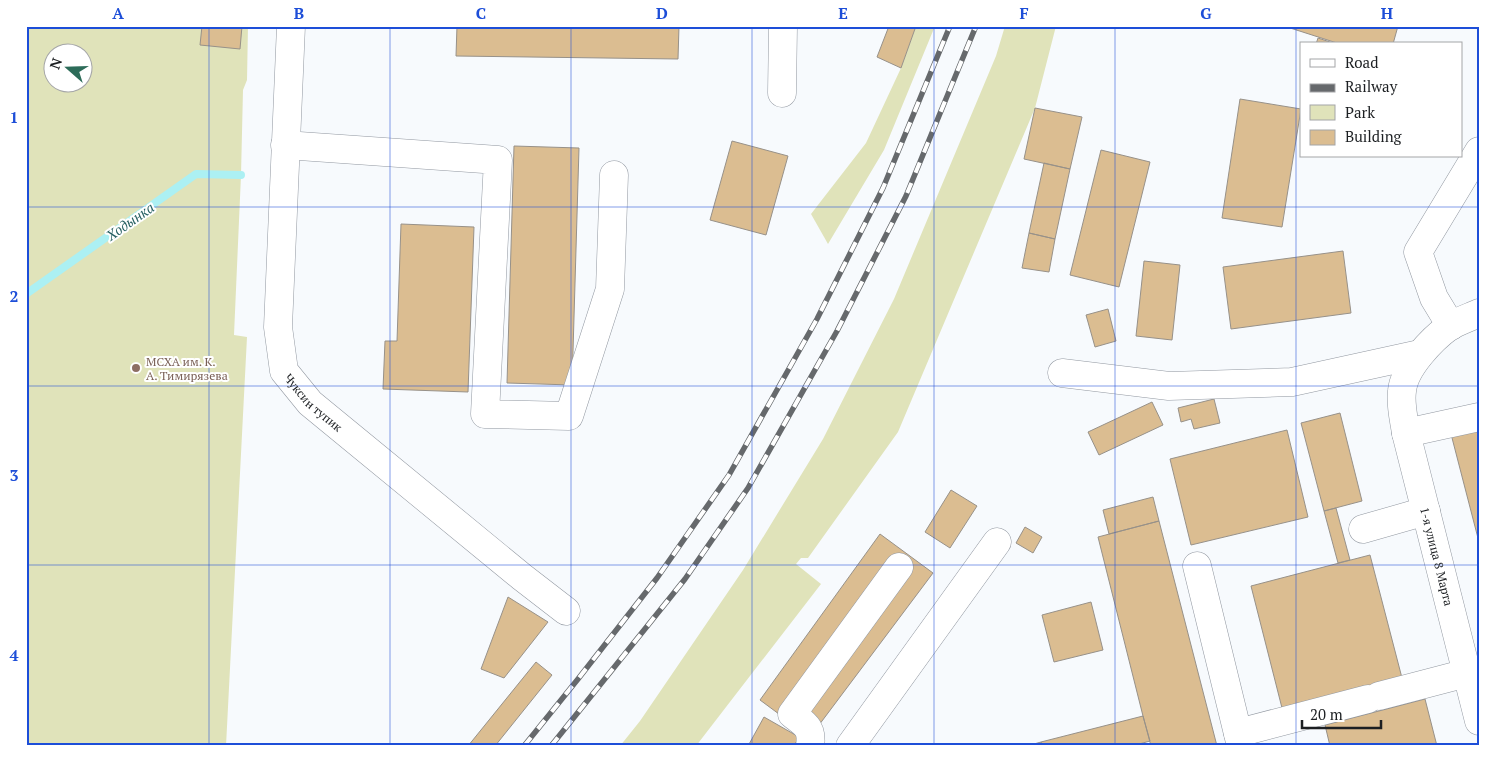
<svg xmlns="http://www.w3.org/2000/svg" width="1505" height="772" viewBox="0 0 1505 772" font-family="'PT Serif',serif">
	<rect width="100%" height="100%" fill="#f7fafd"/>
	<!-- green -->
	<path fill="#e0e3ba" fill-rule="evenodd" d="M26,26H248L247,80L243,90L241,175L234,335L247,337L226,746H26ZM52,52H82V82H52Z
		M916,26H935L884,150L828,244L811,214L866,143L901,68Z
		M1005,26H1056L1035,108L898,432L808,558H801L796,564L821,584L696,746H620L640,721L743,570L823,439L894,299L996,56Z"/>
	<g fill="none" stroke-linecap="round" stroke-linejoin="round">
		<!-- stream -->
		<path stroke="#acf0f3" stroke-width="8" d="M26,294L196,174L241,175"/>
	</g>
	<!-- building -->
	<path fill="#dbbd91" stroke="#979189" d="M202,26H242L240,49L200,45Z
		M457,26H679L678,59L456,56Z
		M889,26H916L901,68L877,57Z
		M1284,26H1398L1393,44H1340Z
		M1318,38L1336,44H1316Z
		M1240,99L1301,109L1282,227L1222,218Z
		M1035,108L1082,117L1070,169L1024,159Z
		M732,141L788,156L766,235L710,220Z
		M514,146L579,148L572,385L507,383Z
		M1101,150L1150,162L1119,287L1070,275Z
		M1044,163L1070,169L1055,239L1029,233Z
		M401,224L474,227L468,392L383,389L385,341H397Z
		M1029,233L1055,239L1049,272L1022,268Z
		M1343,251L1351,313L1231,329L1223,267Z
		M1144,261L1180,265L1172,340L1136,336Z
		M1108,309L1116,341L1095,347L1086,315Z
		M1214,399L1220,423L1194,429L1191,419L1181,422L1178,408Z
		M1152,402L1163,425L1099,455L1088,432Z
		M1340,413L1362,501L1324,511L1301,423Z
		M1479,426V542L1451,434Z
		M1287,430L1308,517L1191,545L1170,459Z
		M951,490L977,506L950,548L925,532Z
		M1153,497L1159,521L1109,534L1103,510Z
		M1336,508L1350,560L1338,563L1324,511Z
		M1159,521L1217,746H1151L1143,716L1098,537Z
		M1025,527L1042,537L1033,553L1016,543Z
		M880,534L933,573L810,737L760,700Z
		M1370,555L1402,678L1282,708L1251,586Z
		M508,597L548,622L504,678L481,669Z
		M1091,602L1103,650L1054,662L1042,615Z
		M536,662L552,675L495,746H468Z
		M1425,699L1437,746H1330L1325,725Z
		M1143,716L1150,741L1132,746H1042L1041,742Z
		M764,717L799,737L794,746H748Z
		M1041,742L1042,746H1027Z"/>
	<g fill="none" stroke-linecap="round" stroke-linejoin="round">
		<!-- minor casing -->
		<g stroke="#9298a1" stroke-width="29">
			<g id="minor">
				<path id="s1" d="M291,26L278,327L284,371L310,403L522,577L566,611"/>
				<path d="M782,93L783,26"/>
				<path d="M285,145L498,160L485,414L569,416L610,289L614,175"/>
				<path id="s2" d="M1479,313C1470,317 1459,321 1450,326C1432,339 1404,368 1402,391C1400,405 1404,419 1406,433L1479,721"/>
				<path d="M1451,326L1434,298L1418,252L1479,151"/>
				<path d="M1062,373L1169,386L1292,382L1420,354"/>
				<path d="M1406,433L1479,417"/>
				<path d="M1363,529L1426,511"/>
				<path d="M1197,566L1241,746"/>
				<path d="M1379,696L1467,673"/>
				<path d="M1238,733L1368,699"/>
				<path d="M810,746C813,728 805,724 792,714L899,567"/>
				<path d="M850,746L997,542"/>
			</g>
		</g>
		<!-- minor -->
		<use href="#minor" stroke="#fff" stroke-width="28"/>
		<!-- rail casing -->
		<g stroke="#66696c" stroke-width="5.5">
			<path id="rail" d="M524,746L578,679L657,578L729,475L817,319L883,188L950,26
				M551,746L685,579L748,488L837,331L906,196L976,26"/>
		</g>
		<!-- rail -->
		<use href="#rail" stroke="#fff" stroke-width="4" stroke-dasharray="11" stroke-linecap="butt"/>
	</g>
	<!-- grid -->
	<path fill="none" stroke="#1d4ed8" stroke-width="1" stroke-opacity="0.55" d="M209,26V746M390,26V746M571,26V746M752,26V746M934,26V746M1115,26V746M1296,26V746M26,207H1479M26,386H1479M26,565H1479"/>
	<!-- markers -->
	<circle fill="#8d6e63" stroke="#fff" stroke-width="2" cx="136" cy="368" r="5"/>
	<g text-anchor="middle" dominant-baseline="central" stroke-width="4" stroke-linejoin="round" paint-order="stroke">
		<!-- education labels -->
		<g font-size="12" fill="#785e54" stroke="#fff" text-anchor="start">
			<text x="146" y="361">МСХА им. К.<tspan x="146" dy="14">А. Тимирязева</tspan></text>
		</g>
		<!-- street labels -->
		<g font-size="12" fill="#1c1f22" stroke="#fff">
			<text stroke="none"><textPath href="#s1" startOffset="389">Чуксин тупик</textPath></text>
			<text stroke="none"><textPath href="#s2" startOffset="284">1-я улица 8 Марта</textPath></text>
		</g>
		<!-- water labels -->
		<g font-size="14" font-style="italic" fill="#276062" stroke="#fff">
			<text transform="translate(130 221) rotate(-35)">Ходынка</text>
		</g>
	</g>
	<!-- border -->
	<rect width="1505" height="772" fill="none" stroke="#ffffff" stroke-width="55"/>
	<!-- legend -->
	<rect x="1300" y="42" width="162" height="115" fill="#ffffff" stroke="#a4a5a7"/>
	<rect x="1310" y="59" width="25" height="8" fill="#ffffff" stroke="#a4a5a7"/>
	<text x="1345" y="68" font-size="15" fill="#1c1f22">Road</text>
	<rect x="1310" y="84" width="25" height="8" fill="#66696c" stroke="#a4a5a7"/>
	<text x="1345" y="92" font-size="15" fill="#1c1f22">Railway</text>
	<rect x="1310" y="105" width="25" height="15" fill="#e0e3ba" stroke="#a4a5a7"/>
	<text x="1345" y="118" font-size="15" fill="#1c1f22">Park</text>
	<rect x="1310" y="130" width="25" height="15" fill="#dbbd91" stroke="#a4a5a7"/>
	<text x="1345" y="142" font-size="15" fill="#1c1f22">Building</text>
	<!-- north arrow -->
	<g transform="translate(68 68) rotate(290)"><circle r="24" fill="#ffffff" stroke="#a4a5a7"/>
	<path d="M0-4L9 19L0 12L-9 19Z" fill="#2d6c59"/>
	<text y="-8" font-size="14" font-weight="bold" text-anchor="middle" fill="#1c1f22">N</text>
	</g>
	<!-- scale -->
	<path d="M1302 720v8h79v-8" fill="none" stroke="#1c1f22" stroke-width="2.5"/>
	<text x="1310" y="720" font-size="15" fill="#1c1f22" stroke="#ffffff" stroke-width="4" paint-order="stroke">20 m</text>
	<rect x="28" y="28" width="1450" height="716" fill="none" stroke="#1d4ed8" stroke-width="2"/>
	<g font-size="16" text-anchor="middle" font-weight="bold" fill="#1d4ed8">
		<text x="118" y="19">A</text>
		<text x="299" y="19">B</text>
		<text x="481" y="19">C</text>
		<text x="662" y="19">D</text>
		<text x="843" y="19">E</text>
		<text x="1024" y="19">F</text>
		<text x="1206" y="19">G</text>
		<text x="1387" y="19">H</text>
		<text x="14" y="123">1</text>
		<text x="14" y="302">2</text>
		<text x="14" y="481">3</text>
		<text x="14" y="661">4</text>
	</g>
</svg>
